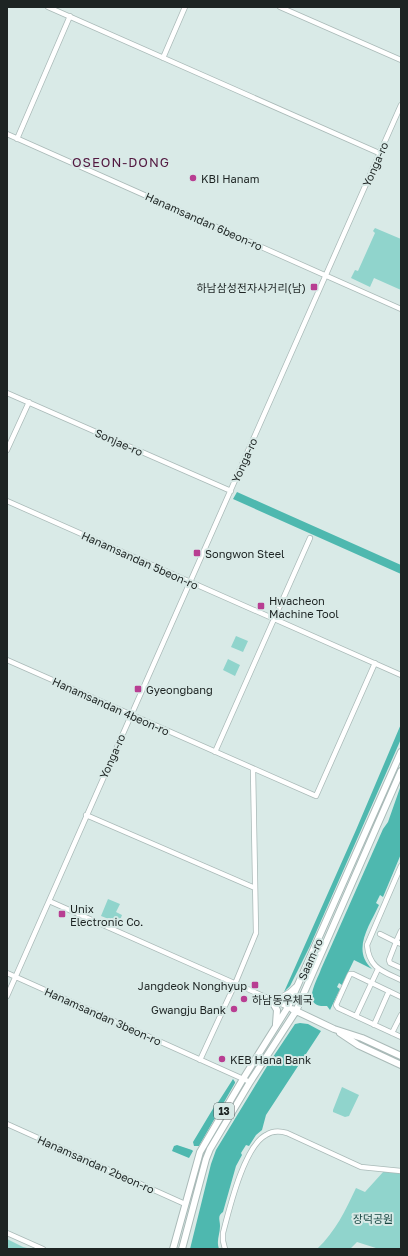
<svg xmlns="http://www.w3.org/2000/svg" width="408" height="1256" viewBox="0 0 408 1256" font-family="'Golos Text','Noto Sans KR',sans-serif">
	<rect width="100%" height="100%" fill="#d9eae7"/>
	<!-- green -->
	<path fill="#90d4cc" d="M375,228L401,239V290L374,278L370,287L351,278L355,270L358,271L375,233L373,231Z
		M236,636L248,641L243,652L231,647Z
		M228,659L240,665L235,676L223,670Z
		M108,899L120,904L116,912L122,915L119,923L101,916Z
		M342,1087L359,1095L349,1116L345,1117L333,1112V1110Z
		M384,1171H401V1249H379L357,1242L350,1249H317C336,1231 345,1211 356,1188L365,1192Z
		M7,1239L23,1247L31,1249H7Z"/>
	<!-- forest -->
	<path fill="#4eb8af" d="M237,492L401,565V574L233,499Z
		M401,724V739L394,755L310,946L290,986L284,992L356,830Z
		M401,785V854L383,897L380,895L376,903L379,905C370,925 351,950 372,969L354,960L342,985L339,983L337,987L340,989L330,1010L327,1006C325,1006 323,1006 321,1006C302,1003 318,979 321,969L383,829L388,822Z
		M300,1023L308,1024L321,1031L266,1115L262,1130L256,1135L249,1146L246,1145L241,1153L242,1155L236,1166L223,1212C217,1216 220,1220 220,1226C220,1235 216,1240 219,1249H190L211,1164L216,1150L269,1063L295,1024Z
		M233,1079L235,1082V1083L223,1104H217Z
		M214,1107L218,1109L219,1111L199,1146H194L193,1142Z
		M177,1145L192,1150L193,1151L189,1158L172,1151L174,1146Z"/>
	<g fill="none" stroke-linecap="round" stroke-linejoin="round">
		<!-- minor casing -->
		<g stroke="#aabab8" stroke-width="6">
			<path id="minor" d="M48,7L379,153
				M280,7L401,60
				M163,58L185,7
				M7,134L401,309
				M17,139L70,16
				M7,393L231,491
				M7,450L29,402
				M7,501L401,675
				M7,660L316,796L375,663
				M215,752L310,538
				M86,815L255,888
				M401,866L367,945C369,968 382,971 401,980
				M49,901L288,1007
				M401,931L396,942L401,944
				M380,934L396,942L389,960L390,963L401,968
				M7,973L250,1082
				M7,996L401,105
				M401,997L353,974H350L349,976L336,1005L338,1008L401,1037
				M271,1000C280,997 288,995 295,987
				M356,1016L378,969
				M374,1025L389,991
				M392,1033L401,1015
				M200,1060L235,984L256,933L253,769
				M7,1124L185,1204
				M7,1233L43,1249
				M225,1249L223,1241V1233C229,1210 244,1146 266,1135C272,1131 280,1131 287,1133L361,1167L401,1171"/>
		</g>
		<!-- major casing -->
		<g stroke="#aabab8" stroke-width="8">
			<path id="major" d="M271,1000L277,1010L276,1024
				M292,1009L334,1029L362,1038L401,1056
				M340,1033L358,1045L401,1065
				M173,1249L200,1152L243,1079L288,1007L401,752
				M182,1249L206,1159L210,1149L250,1082L296,1011L401,771"/>
		</g>
		<!-- minor -->
		<use href="#minor" stroke="#fff" stroke-width="4.5"/>
		<!-- major -->
		<use href="#major" stroke="#fff" stroke-width="6"/>
	</g>
	<!-- markers -->
	<g fill="#b83e92" stroke="#d9eae7" stroke-width="1.5">
		<circle cx="193" cy="178" r="4"/>
		<rect x="310" y="283" width="8" height="8" rx="2"/>
		<rect x="193" y="549" width="8" height="8" rx="2"/>
		<rect x="257" y="602" width="8" height="8" rx="2"/>
		<rect x="134" y="685" width="8" height="8" rx="2"/>
		<rect x="58" y="910" width="8" height="8" rx="2"/>
		<rect x="251" y="981" width="8" height="8" rx="2"/>
		<circle cx="244" cy="999" r="4"/>
		<circle cx="234" cy="1009" r="4"/>
		<circle cx="222" cy="1059" r="4"/>
	</g>
	<g text-anchor="middle" dominant-baseline="central" stroke-width="4" stroke-linejoin="round" paint-order="stroke">
		<!-- shield labels -->
		<rect fill="#d9eae7" stroke="#555f5e" stroke-width="1" x="214" y="1103" width="20" height="16" rx="3"/>
		<g font-size="10" font-weight="bold" fill="#1d2423">
			<text x="224" y="1111">13</text>
		</g>
		<!-- street labels -->
		<g font-size="11" fill="#1d2423" stroke="#d9eae7">
			<text transform="translate(375 164) rotate(-66)">Yonga-ro</text>
			<text transform="translate(204 221) rotate(24)">Hanamsandan 6beon-ro</text>
			<text transform="translate(119 442) rotate(24)">Sonjae-ro</text>
			<text transform="translate(244 460) rotate(-66)">Yonga-ro</text>
			<text transform="translate(140 560) rotate(24)">Hanamsandan 5beon-ro</text>
			<text transform="translate(111 706) rotate(24)">Hanamsandan 4beon-ro</text>
			<text transform="translate(112 756) rotate(-66)">Yonga-ro</text>
			<text transform="translate(310 959) rotate(-66)">Saam-ro</text>
			<text transform="translate(103 1016) rotate(24)">Hanamsandan 3beon-ro</text>
			<text transform="translate(96 1164) rotate(24)">Hanamsandan 2beon-ro</text>
		</g>
		<!-- poi labels -->
		<g font-size="11" fill="#1d2423" stroke="#d9eae7" text-anchor="start">
			<text x="201" y="178">KBI Hanam</text>
			<text x="306" y="287" text-anchor="end">하남삼성전자사거리(남)</text>
			<text x="205" y="553">Songwon Steel</text>
			<text x="269" y="600">Hwacheon<tspan x="269" dy="13">Machine Tool</tspan></text>
			<text x="146" y="689">Gyeongbang</text>
			<text x="70" y="908">Unix<tspan x="70" dy="13">Electronic Co.</tspan></text>
			<text x="247" y="985" text-anchor="end">Jangdeok Nonghyup</text>
			<text x="252" y="999">하남동우체국</text>
			<text x="226" y="1009" text-anchor="end">Gwangju Bank</text>
			<text x="230" y="1059">KEB Hana Bank</text>
		</g>
		<!-- park labels -->
		<g font-size="11" fill="#184743" stroke="#d9eae7">
			<text x="373" y="1218">장덕공원</text>
		</g>
		<!-- quarter labels -->
		<g font-size="13" letter-spacing="1" fill="#521840" stroke="#d9eae7">
			<text x="121" y="162">OSEON-DONG</text>
		</g>
	</g>
	<!-- border -->
	<rect width="408" height="1256" fill="none" stroke="#1d2423" stroke-width="16"/>
</svg>
